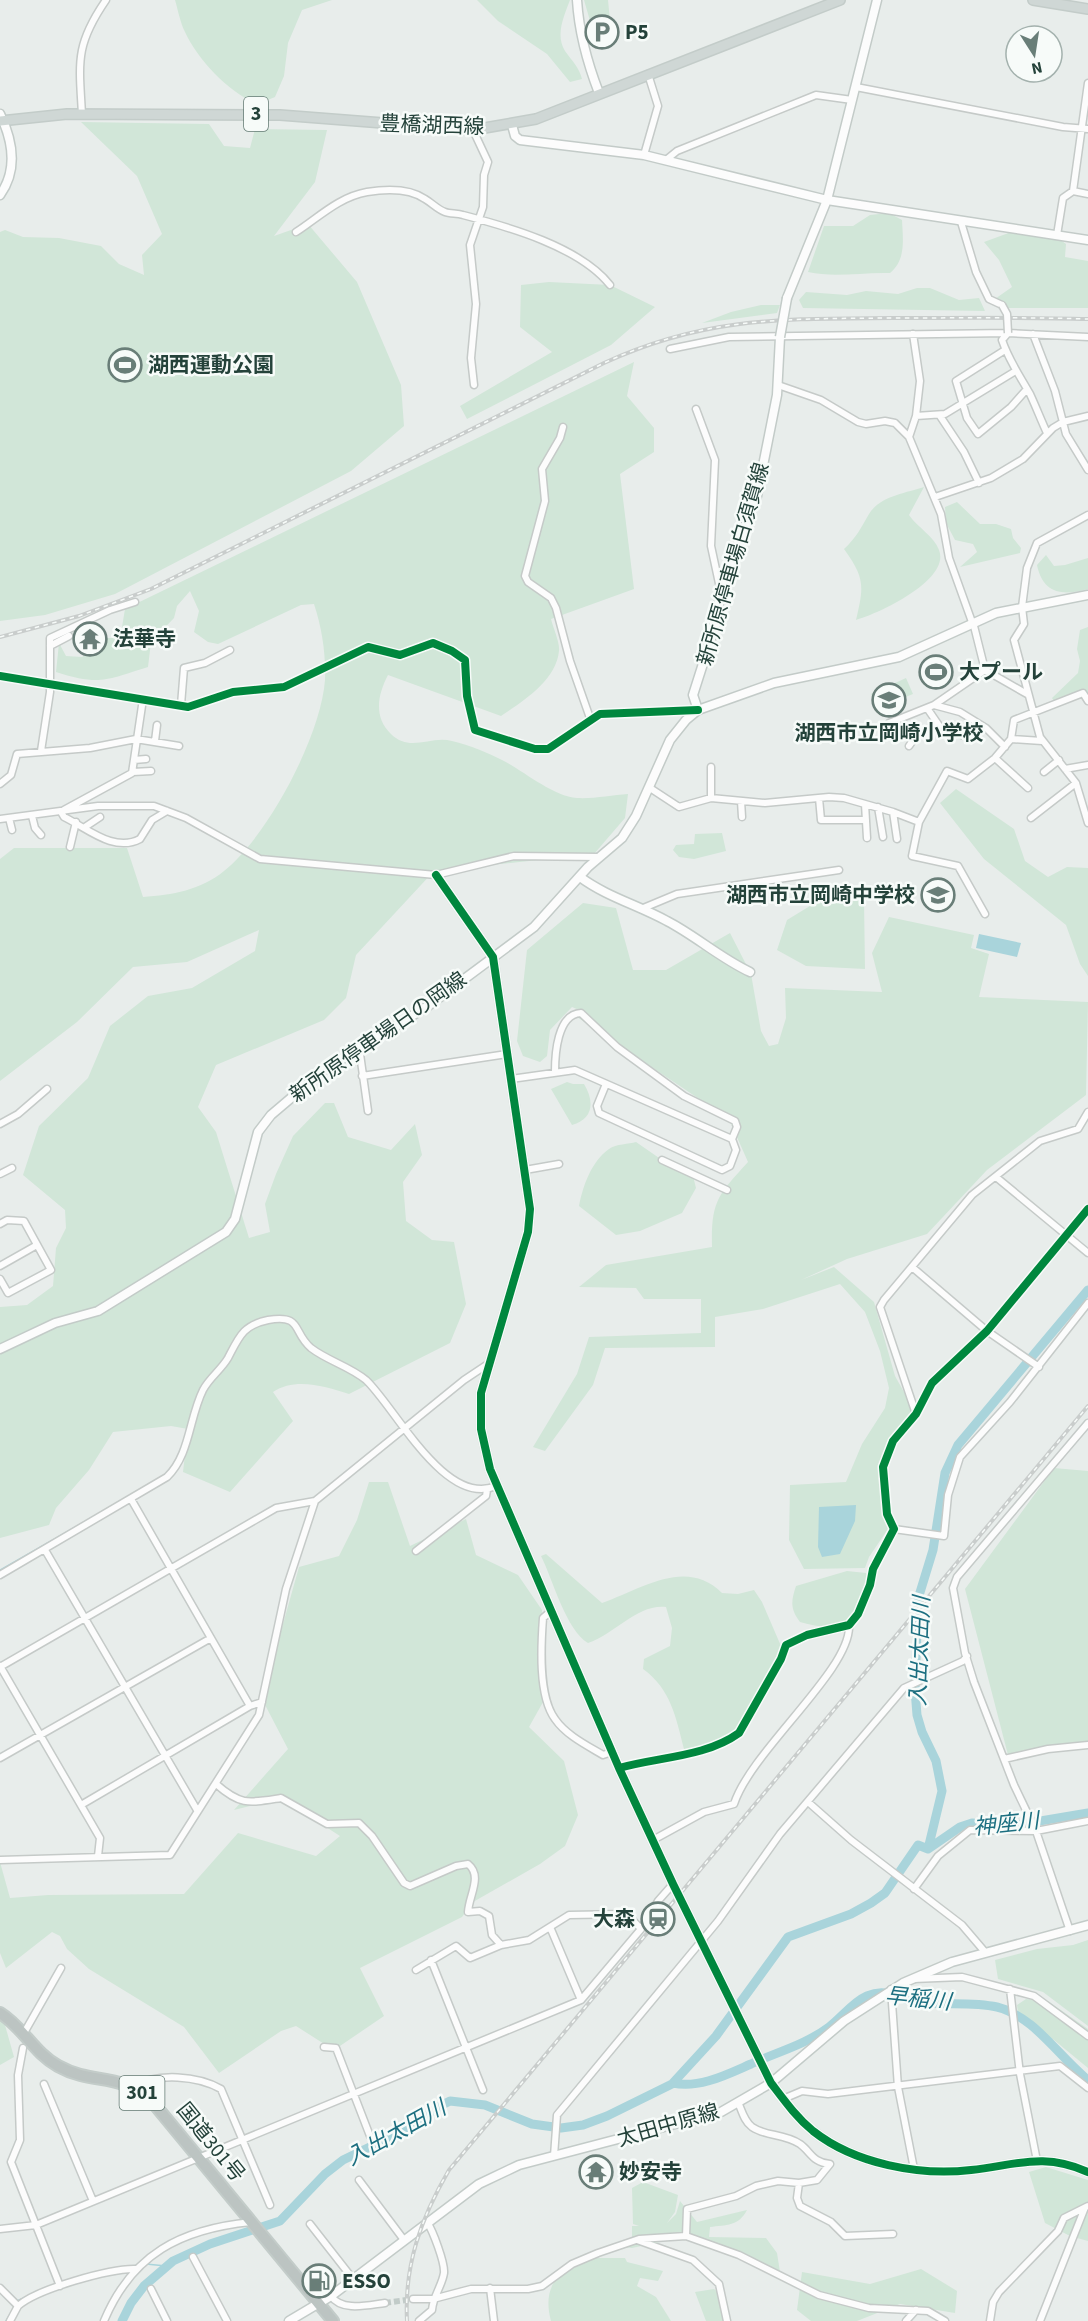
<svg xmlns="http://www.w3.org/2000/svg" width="1088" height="2321" viewBox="0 0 1088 2321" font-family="'Source Sans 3','Noto Sans JP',sans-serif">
	<rect width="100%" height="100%" fill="#e8edeb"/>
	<!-- green -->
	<path fill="#d1e6d8" d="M175,0H332L302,10L288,43L284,76L275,97L258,104C229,93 198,60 185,32C180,22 178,10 175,0Z
		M477,0H570C564,16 555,35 565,51C572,61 579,67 582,79L570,82L547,54L498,21Z
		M584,0H608L612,42L597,45Z
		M81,122L209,124L224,146L250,148L255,129L327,130L315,182L274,236L308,224L357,282L401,385L404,426L351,471L115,594L45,615L0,621V232L5,230L23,237L59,238L101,246L119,264L144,275L142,255L162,234L137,176Z
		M889,213L902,220C903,240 906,260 890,273C862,272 835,278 808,272L824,226H853L870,215Z
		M1014,231L1062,241L1066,244L1065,257L1088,261V308H1005L992,301L1012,287L999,260L984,242Z
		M549,282L610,285L655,307L611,345L467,419L460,406L552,352L520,327L521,285Z
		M917,288H930L959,300L979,298L985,311L803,308L799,300L806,292L847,295L866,291L898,294Z
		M761,305H780L777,313L702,323L731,312Z
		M634,362L627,396L654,428V452L620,474L634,589L551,619C553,628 560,642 559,651C556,681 523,701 501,716L388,675C378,694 373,717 391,734C410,753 431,735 452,741C470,745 488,753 504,761C525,772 553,796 577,798C593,799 612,795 628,794L625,818L594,854L434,871L356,955L346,998L324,1020L216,1065L198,1107L216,1132L249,1238L270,1232L265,1204L276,1174L293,1136L325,1103H334L348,1137L391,1150L415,1124L422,1155L403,1182L406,1221L432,1240L454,1242L466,1304L450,1343L349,1394C325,1386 295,1377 273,1392L293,1421L230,1492L183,1472L188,1429L171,1426L113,1432L89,1470L56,1508L49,1525L0,1538V1307L27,1305L53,1286L56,1248L66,1228L65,1210L23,1175L39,1126L88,1078L110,1026L148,996L192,988L255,951L259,930L187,962L133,967L77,1022L0,1081V859L14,848H127L143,897C172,895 201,890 224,871C268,836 321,736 325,680C326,654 322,628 314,604L301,605L218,644L208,642L194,632L199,611L190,591L177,606L174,618L151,642L148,667C106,680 100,686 56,672L59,643L66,656L82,657L98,647L100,638H116L121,633L125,609Z
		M924,487L909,515C918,528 934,536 939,550C951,580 878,614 856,620C864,586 865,578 844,549C856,538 861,528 869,514C880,496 906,493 924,487Z
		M957,502L980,524H996L1011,529L1013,538L1021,548L1020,553L960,567L977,552L973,544L955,540L946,523L945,507Z
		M1046,555L1054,566L1065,565L1088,558V589C1062,596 1043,594 1037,565Z
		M1088,627V696L1056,704L1052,698L1078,673L1080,661L1077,649L1080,630Z
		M906,678L913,694L878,708L871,694Z
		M956,789L1014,829L1025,861L1048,877L1067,867L1088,868V976L1080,964L1066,925L984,859L940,803Z
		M722,833L726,851L694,859L679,857L673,850L676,845L694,844L695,834Z
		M841,887L864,900L865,969L806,966L777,950L787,920Z
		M583,903L616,908L633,970H666L730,933L751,974L761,1031L769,1046L778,1044L786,1018L785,988L882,992L872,953L889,917L974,935L971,948L989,954L979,997L1088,1002L1086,1095L987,1170L927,1234L847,1259L801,1280L834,1267L874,1302L895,1376L914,1410L888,1450L883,1467L884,1520L890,1526L869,1557L865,1568L804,1569L789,1540L790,1485L846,1482L862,1444L885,1408L889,1388L880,1351L865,1312L840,1284L763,1309L715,1317V1347L605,1348L593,1385L545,1451L533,1447L577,1374L589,1337L701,1333V1299H644L636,1288L579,1287L606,1265L712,1247C711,1201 718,1195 748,1162L729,1119L574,1015L579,1010L572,1007L550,1030L547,1056L540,1062L523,1056L517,1041L527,950Z
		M567,1082L573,1084H584C595,1102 593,1119 572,1125L551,1089Z
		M636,1142L662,1160L692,1172L696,1188L682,1213L640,1231L616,1235L579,1206C583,1186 591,1162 609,1149C616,1144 629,1144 636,1142Z
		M1054,1468L1088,1471V1743L1008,1755L965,1589Z
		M369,1482H388L410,1546L466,1519L476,1555L518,1575L542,1610L541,1656L547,1695L529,1727L564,1761L578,1815L565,1846L540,1864L473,1902L462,1917L360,1968L384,2016L337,2048L329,2047L296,2026L281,2031L219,2073L184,2027L89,1969L67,1949L60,1936L52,1932L6,1968L0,1953V1862L10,1898L48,1895L184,1894L238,1833L316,1856L340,1836L281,1798L234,1810L288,1749L262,1699L299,1567L339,1556L357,1520Z
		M546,1554L602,1603C642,1589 686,1557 722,1593L738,1594L754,1590L762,1602L784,1653L739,1733L695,1751L684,1749C676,1718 671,1689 643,1669L644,1659L670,1646L672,1628L666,1607C637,1604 615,1634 588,1643C566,1630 553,1580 541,1556Z
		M847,1571L866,1573L871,1579C861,1622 843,1635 800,1622C790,1609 791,1601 796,1586Z
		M1088,1940V2026L1043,1992L998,1979L995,1960L1037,1949L1073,1945Z
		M1026,1999L1048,2001L1088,2029V2068L1054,2040L1019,2020L1017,2005Z
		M0,2016L3,2018L14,2057L0,2065Z
		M1046,2167L1088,2180V2241L1070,2236L1045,2223L1029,2172Z
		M643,2182L678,2195L675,2212L667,2223L676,2214L680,2201L697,2222L747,2210C739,2226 726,2225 710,2227L709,2237L766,2238L777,2253L780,2272L688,2236L632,2248L624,2247L632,2237V2226H639L633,2224L632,2188Z
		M594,2258H625L627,2262L663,2271L658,2281L640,2278L637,2286L656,2297L671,2321H551C541,2284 561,2267 594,2258Z
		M921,2269L957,2291L955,2313L900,2304L857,2321H811L797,2310L802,2272L870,2284Z
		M714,2289L720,2294L725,2321H706L695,2292Z"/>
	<!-- water -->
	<path fill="#a9d4db" d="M979,934L1021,943L1017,957L976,948Z
		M856,1505L855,1521L840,1554L822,1557L818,1547L819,1507Z"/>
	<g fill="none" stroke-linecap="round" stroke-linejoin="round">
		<!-- stream -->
		<path stroke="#a9d4db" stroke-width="1.5" d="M0,1570L114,1505
			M146,2264L166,2266
			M128,2267L138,2265
			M17,2301L26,2297
			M6,2321L9,2316"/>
		<!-- river -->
		<path stroke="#a9d4db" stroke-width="9" d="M928,1849L942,1791L936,1761L922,1732L917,1715L915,1690L918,1599L933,1550L945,1473L958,1445L1088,1290
			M928,1849L960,1827L972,1823L1010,1826L1088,1813
			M673,2083C699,2089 728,2074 751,2064C777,2052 805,2045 829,2027C841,2018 853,2002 867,1996C887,1987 898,1999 915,2002C942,2006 970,2001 997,2007C1034,2016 1059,2057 1088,2080
			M122,2321L131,2303L144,2286L173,2261L210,2244L280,2221L325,2174L343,2160L409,2128L440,2106L450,2101L485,2105L532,2124L561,2128L583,2125L607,2116L672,2084L716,2036L788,1937L851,1914L871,1903L885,1893L918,1845L928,1849"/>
		<!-- street-tunnel -->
		<path stroke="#c1cbc8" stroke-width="6" stroke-dasharray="6 3" stroke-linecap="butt" d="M385,2303L413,2299"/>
		<!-- street casing -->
		<g stroke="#c5cac8" stroke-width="9">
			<path id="street" d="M856,87L1063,127L1088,129
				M82,114C79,62 75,45 106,0
				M473,130L488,162L484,175L483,207L470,245L476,304L471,358L474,385
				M644,155L658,106L648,74
				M666,160L677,151L816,95L852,100
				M1073,191L1088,194
				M961,222L976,272L989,299L1002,305
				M296,232C319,217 339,197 367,192C386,189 409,188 425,199C432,203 437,209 445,212C450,214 457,213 463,215C509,227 580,247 610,285
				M1057,235L1063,198L1073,191L1088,83
				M1008,333L1002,340C1009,361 1020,376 1030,394C1036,407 1041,420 1047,433
				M1033,334L1055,391L1066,434L1088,470
				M670,349L729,337L1008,333L1088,337
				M1005,350L956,381L967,418L978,434L1011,407L1027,389
				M778,385L821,400L858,422L866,424L885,421L895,423L909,437L941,514L949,558L972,622
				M696,409L715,460L711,546L720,588
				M916,416L945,414L1014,372
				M940,416L964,452L979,483
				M563,427L560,438L542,469L545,501L525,576L528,582L551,598L556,608L570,661L590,718
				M909,437L916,416L920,381L913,334
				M935,497L991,478L1023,459L1053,428L1063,422L1088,416
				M1088,515L1037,543L1027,568L1022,607L1024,624L1014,640L1040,737L1076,783L1088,823
				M50,646L69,636
				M985,670L1027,694
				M0,676L188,707L233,692L284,687L368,647L400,655L433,643L452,651L465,660L467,696L475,730L535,749H548L600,714L698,710
				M181,705L184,668L205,663L230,650
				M934,705L985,670L973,622
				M927,708L940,727
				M884,730L889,723L934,705L960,712L986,728L1005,747
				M1011,739L1014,720L1083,693L1088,701
				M155,741L157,725
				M909,746L919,732L927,736L932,724L967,737L979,724
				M41,751L50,692V638L110,610L135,602
				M995,758L1028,788
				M134,760L146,759
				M711,767V798
				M1065,769L1088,765
				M133,772L151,771
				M1044,772L1059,760
				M0,784L11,775L17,754L90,748L136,739L179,746
				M650,788L679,807L711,798L765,803L829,797L844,798L893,812L897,839
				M819,798L821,820H866
				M741,801L742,817
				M865,804L867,838
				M878,807L883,837
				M64,810L132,773L143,699
				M61,812L64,817C87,828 114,853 140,839L152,820L167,811
				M893,812L919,822L912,856L958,866L985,914
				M32,816L35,828L41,835
				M9,818L12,830
				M1031,818L1076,783
				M0,819L98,806H154L186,818L260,859L436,875L514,856L599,857
				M919,822L947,771L968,779L995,758L1011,739L1042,741
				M85,827L100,817
				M70,847L76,822
				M641,909L677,894L839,870
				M359,1047L368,1111
				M362,1076L507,1054
				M511,1079L575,1070L732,1139L737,1127L735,1121L684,1096L617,1047L581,1013C557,1014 555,1055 555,1072
				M606,1084L597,1106L599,1113L722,1170L730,1166L736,1150L732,1139
				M0,1124L18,1114L47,1089
				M662,1160L727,1190
				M525,1170L559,1164
				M0,1174L12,1168
				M996,1177L1088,1253
				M0,1224L7,1220L24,1221L51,1270L8,1293L0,1279
				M0,1266L37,1245
				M912,1267L987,1331L1039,1367
				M916,1414L880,1307L884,1300L972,1195L1040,1141L1078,1129L1088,1112
				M131,1499L250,1706
				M894,1529L944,1536L948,1495L960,1457L1010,1402L1088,1303
				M45,1550L197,1810
				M416,1551L486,1496L487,1490
				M0,1575L167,1477C190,1455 189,1418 203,1390C209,1378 221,1370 228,1358C239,1337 243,1325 268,1320C303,1314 292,1332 311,1348C328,1361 349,1366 366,1380C395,1407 445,1508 496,1486
				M550,1612L543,1618C541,1645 538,1696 555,1719C566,1735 586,1745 603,1755L612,1752
				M0,1666L100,1838L98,1856
				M0,1667L276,1508L315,1501
				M0,1758L211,1638
				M1004,1759L1048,1749L1088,1745
				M619,1768C658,1757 706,1757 739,1733L781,1659L786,1645L807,1635L849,1625L858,1614L870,1585L873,1569L894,1529L887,1514L883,1467L893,1441L916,1414L932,1383L987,1331L1088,1209
				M216,1784C241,1806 249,1803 281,1798L327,1824L359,1823L372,1836L404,1883L410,1886L456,1866L468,1864C483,1876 469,1895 468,1912L480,1911L489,1916L492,1935L501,1945
				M808,1802L851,1840L962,1925L985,1952
				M81,1805L250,1706L262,1702
				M653,1840L704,1812L734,1804C751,1751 852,1669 849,1625
				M0,1860L170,1855L259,1715L286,1589L315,1501L464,1380L488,1364
				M914,1889L938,1856L970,1830L1036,1831L1088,1821
				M550,1927L581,2000
				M1070,1931L1036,1831L1014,1785L974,1682L965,1653L953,1588L957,1577L1088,1423
				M431,1960L483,2090
				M416,1970L456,1946L470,1958L501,1945L529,1940L569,1915L627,1914L641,1929
				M913,1979L962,1977L1034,1996L1088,2036
				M891,1989L898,2087L914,2169
				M1010,1989L1020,2074L1037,2161
				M24,2033L61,1968
				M324,2047L336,2048L370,2136
				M23,2048L18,2075L20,2140L11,2162L60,2286
				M44,2084L93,2201
				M134,2087C157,2072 198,2076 221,2089L270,2205
				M783,2099L802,2091L828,2094L1060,2066L1088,2088
				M554,2156L557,2115L718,1921L780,1834L904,1688L963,1661L967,1656
				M359,2180L404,2240
				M799,2183L797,2198L800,2206L831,2222L845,2236L893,2234
				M310,2224L353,2279
				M0,2229L36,2225L581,2000L641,1929L658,1901L673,1884
				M686,2236L687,2209L736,2196L756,2186L778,2181L799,2183L817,2180L830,2164C813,2163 811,2152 800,2144C783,2133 767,2137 752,2127C744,2121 742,2111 738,2102
				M637,2240L693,2260L719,2284L727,2321
				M193,2257L227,2321
				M0,2288L18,2306C37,2289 111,2268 136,2269
				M490,2288L494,2321
				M151,2289L167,2321
				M331,2296C342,2312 368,2305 385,2303
				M413,2299H433L471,2289H528L542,2286L572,2264L598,2253L639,2239L686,2236L739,2255L819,2295L869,2308L928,2311L945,2321
				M10,2321L18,2306
				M104,2321C132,2254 181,2229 251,2222
				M419,2321L432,2310C433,2296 442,2286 444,2273C445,2263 433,2231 427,2222
				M906,2321L916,2310
				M990,2321L993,2302L999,2292L1058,2231L1064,2218L1088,2206
				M1040,2321L1084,2210"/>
		</g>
		<!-- secondary casing -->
		<g stroke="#c3cbc8" stroke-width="11">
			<path id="secondary" d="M577,0C579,33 587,62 599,93
				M0,114C13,141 18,170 0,195
				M512,125L515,136L520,140L644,155L827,200L1088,240
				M787,298L827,200L877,0
				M698,710L693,695L715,626L722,584L757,496L777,395L780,337
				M436,875L493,957L530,1209L528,1232L481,1393V1429L490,1469L619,1768L673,1884L771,2083C784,2100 796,2117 813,2131C855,2164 919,2176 971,2170C1017,2165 1043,2152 1088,2172
				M580,877C607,897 638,905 667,921C696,936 720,958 750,972
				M0,1349L55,1323L98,1311L226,1232L235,1219L258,1132L271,1115L324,1070L428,1006L534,927L588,867L622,838L636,816L670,740L686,720L698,710L774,683L899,657L996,613L1088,595
				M289,2321L331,2296L479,2184L519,2165L721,2112L771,2083L844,2021L903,1983L952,1962L1088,1925"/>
		</g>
		<!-- primary casing -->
		<g stroke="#c3ccc9" stroke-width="12">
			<path id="primary" d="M1033,0L1088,9
				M0,121L67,114L280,115L473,130L536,119L840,0"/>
		</g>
		<!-- highway casing -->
		<g stroke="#c3ccc9" stroke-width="14">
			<path id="highway" d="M0,2013C23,2027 34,2053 58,2066C96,2087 117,2069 155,2105L333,2321"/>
		</g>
		<!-- street -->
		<use href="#street" stroke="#fcfcfc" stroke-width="6"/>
		<!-- secondary -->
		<use href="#secondary" stroke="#fcfcfc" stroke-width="8"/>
		<!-- primary -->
		<use href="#primary" stroke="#cfd7d5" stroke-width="9"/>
		<!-- highway -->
		<use href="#highway" stroke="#bcc4c2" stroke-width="10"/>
		<!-- rail casing -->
		<g stroke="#c9cdcc" stroke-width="4">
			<path id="rail" d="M0,637L79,616L151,589L604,363C706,316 784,319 893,318C958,318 1023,317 1088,319
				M407,2321C404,2265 421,2218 449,2170L1088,1406"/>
		</g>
		<!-- rail -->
		<use href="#rail" stroke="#f7fbf9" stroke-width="1.5" stroke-dasharray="4.5" stroke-linecap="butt"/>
		<!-- street-bridge casing -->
		<g stroke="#c5cac8" stroke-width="9" stroke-linecap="butt">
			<path id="street-bridge" d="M1002,305L1007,314L1008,333"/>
		</g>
		<!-- secondary-bridge casing -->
		<g stroke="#c3cbc8" stroke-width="11" stroke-linecap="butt">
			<path id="secondary-bridge" d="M780,337L787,298"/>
		</g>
		<!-- street-bridge -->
		<use href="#street-bridge" stroke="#fcfcfc" stroke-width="6"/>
		<!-- secondary-bridge -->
		<use href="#secondary-bridge" stroke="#fcfcfc" stroke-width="8"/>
		<!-- cycleway casing -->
		<g stroke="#f7fbf9" stroke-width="11">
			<path id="cycleway" d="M0,676L188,707L233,692L284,687L368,647L400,655L433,643L452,651L465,660L467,696L475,730L535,749H548L600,714L698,710
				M436,875L493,957L530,1209L528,1232L481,1393V1429L490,1469L619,1768L673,1884L771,2083C784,2100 796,2117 813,2131C855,2164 919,2176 971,2170C1017,2165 1043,2152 1088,2172
				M619,1768C658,1757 706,1757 739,1733L781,1659L786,1645L807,1635L849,1625L858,1614L870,1585L873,1569L894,1529L887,1514L883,1467L893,1441L916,1414L932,1383L987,1331L1088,1209"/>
		</g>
		<!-- cycleway -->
		<use href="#cycleway" stroke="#00873e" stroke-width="8"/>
	</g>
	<!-- icons -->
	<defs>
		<g id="parking-ring" transform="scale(1.725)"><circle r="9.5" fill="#f7fbf9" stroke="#697e78" stroke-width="1.5"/><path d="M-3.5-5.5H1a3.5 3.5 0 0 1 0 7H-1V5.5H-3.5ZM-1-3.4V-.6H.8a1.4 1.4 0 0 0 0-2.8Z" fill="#697e78"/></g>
		<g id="stadium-ring" transform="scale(1.725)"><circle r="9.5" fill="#f7fbf9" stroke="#697e78" stroke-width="1.5"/><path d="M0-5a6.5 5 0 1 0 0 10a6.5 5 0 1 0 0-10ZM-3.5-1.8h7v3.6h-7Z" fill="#697e78"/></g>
		<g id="temple-ring" transform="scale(1.725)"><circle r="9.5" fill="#f7fbf9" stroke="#697e78" stroke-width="1.5"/><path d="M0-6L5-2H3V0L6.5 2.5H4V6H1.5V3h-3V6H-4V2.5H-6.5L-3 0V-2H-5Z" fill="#697e78"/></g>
		<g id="school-ring" transform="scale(1.725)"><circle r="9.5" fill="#f7fbf9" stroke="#697e78" stroke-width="1.5"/><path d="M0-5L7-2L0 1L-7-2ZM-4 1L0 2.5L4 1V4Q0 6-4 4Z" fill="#697e78"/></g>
		<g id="station-ring" transform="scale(1.725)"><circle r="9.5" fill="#f7fbf9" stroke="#697e78" stroke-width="1.5"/><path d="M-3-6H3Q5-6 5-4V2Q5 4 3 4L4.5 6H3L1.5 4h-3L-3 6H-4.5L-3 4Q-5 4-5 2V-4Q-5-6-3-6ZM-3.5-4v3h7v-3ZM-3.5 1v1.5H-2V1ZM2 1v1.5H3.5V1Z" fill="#697e78"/></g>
		<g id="fuel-ring" transform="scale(1.725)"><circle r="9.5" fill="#f7fbf9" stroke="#697e78" stroke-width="1.5"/><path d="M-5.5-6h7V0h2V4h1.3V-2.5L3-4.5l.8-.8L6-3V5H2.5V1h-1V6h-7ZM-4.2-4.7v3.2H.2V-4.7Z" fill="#697e78"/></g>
	</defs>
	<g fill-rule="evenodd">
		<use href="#parking-ring" x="602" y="32"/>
		<use href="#stadium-ring" x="125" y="365"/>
		<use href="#temple-ring" x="90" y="639"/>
		<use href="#stadium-ring" x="936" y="672"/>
		<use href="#school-ring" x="889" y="700"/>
		<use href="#school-ring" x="938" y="895"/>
		<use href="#station-ring" x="658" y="1919"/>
		<use href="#temple-ring" x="596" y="2172"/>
		<use href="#fuel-ring" x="319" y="2281"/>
	</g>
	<g text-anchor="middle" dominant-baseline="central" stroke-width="5" stroke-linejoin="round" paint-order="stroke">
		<!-- shield labels -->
		<g fill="#f7fbf9" stroke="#637a73" stroke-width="1.5">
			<rect x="244" y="97" width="24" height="34" rx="4.5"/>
			<rect x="119.5" y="2076" width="45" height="34" rx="4.5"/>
		</g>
		<g font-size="20" font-weight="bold" fill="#24423a">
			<text x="256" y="114">3</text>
			<text x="142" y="2093">301</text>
		</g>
		<!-- poi labels -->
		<g font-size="21" font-weight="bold" fill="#24423a" stroke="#f7fbf9" text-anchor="start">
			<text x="625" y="32">P5</text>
			<text x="148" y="365">湖西運動公園</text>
			<text x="113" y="639">法華寺</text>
			<text x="959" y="672">大プール</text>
			<text x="889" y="733" text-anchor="middle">湖西市立岡崎小学校</text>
			<text x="915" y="895" text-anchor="end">湖西市立岡崎中学校</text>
			<text x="635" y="1919" text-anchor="end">大森</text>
			<text x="619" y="2172">妙安寺</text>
			<text x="342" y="2281">ESSO</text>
		</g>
		<!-- street labels -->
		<g font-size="21" fill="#24423a" stroke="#f7fbf9">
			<text transform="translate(432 125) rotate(2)">豊橋湖西線</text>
			<text transform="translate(733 564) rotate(-74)">新所原停車場白須賀線</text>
			<text transform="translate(378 1037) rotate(-35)">新所原停車場日の岡線</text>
			<text transform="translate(668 2125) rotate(-16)">太田中原線</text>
			<text transform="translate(211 2142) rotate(51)">国道301号</text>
		</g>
		<!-- water labels -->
		<g font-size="22" font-style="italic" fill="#1c6f80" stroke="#f7fbf9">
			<text transform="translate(920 1651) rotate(-88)">入出太田川</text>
			<text transform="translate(1006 1824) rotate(-6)">神座川</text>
			<text transform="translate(918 1999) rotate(6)">早稲川</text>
			<text transform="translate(396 2133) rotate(-29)">入出太田川</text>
		</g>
	</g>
	<!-- north arrow -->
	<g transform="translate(1034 54) rotate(168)"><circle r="28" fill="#f7fbf9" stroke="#a3b1ad" stroke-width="1.5"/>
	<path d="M0-4.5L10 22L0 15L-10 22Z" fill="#697e78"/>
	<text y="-9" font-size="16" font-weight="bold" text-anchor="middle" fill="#24423a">N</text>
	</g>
</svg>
